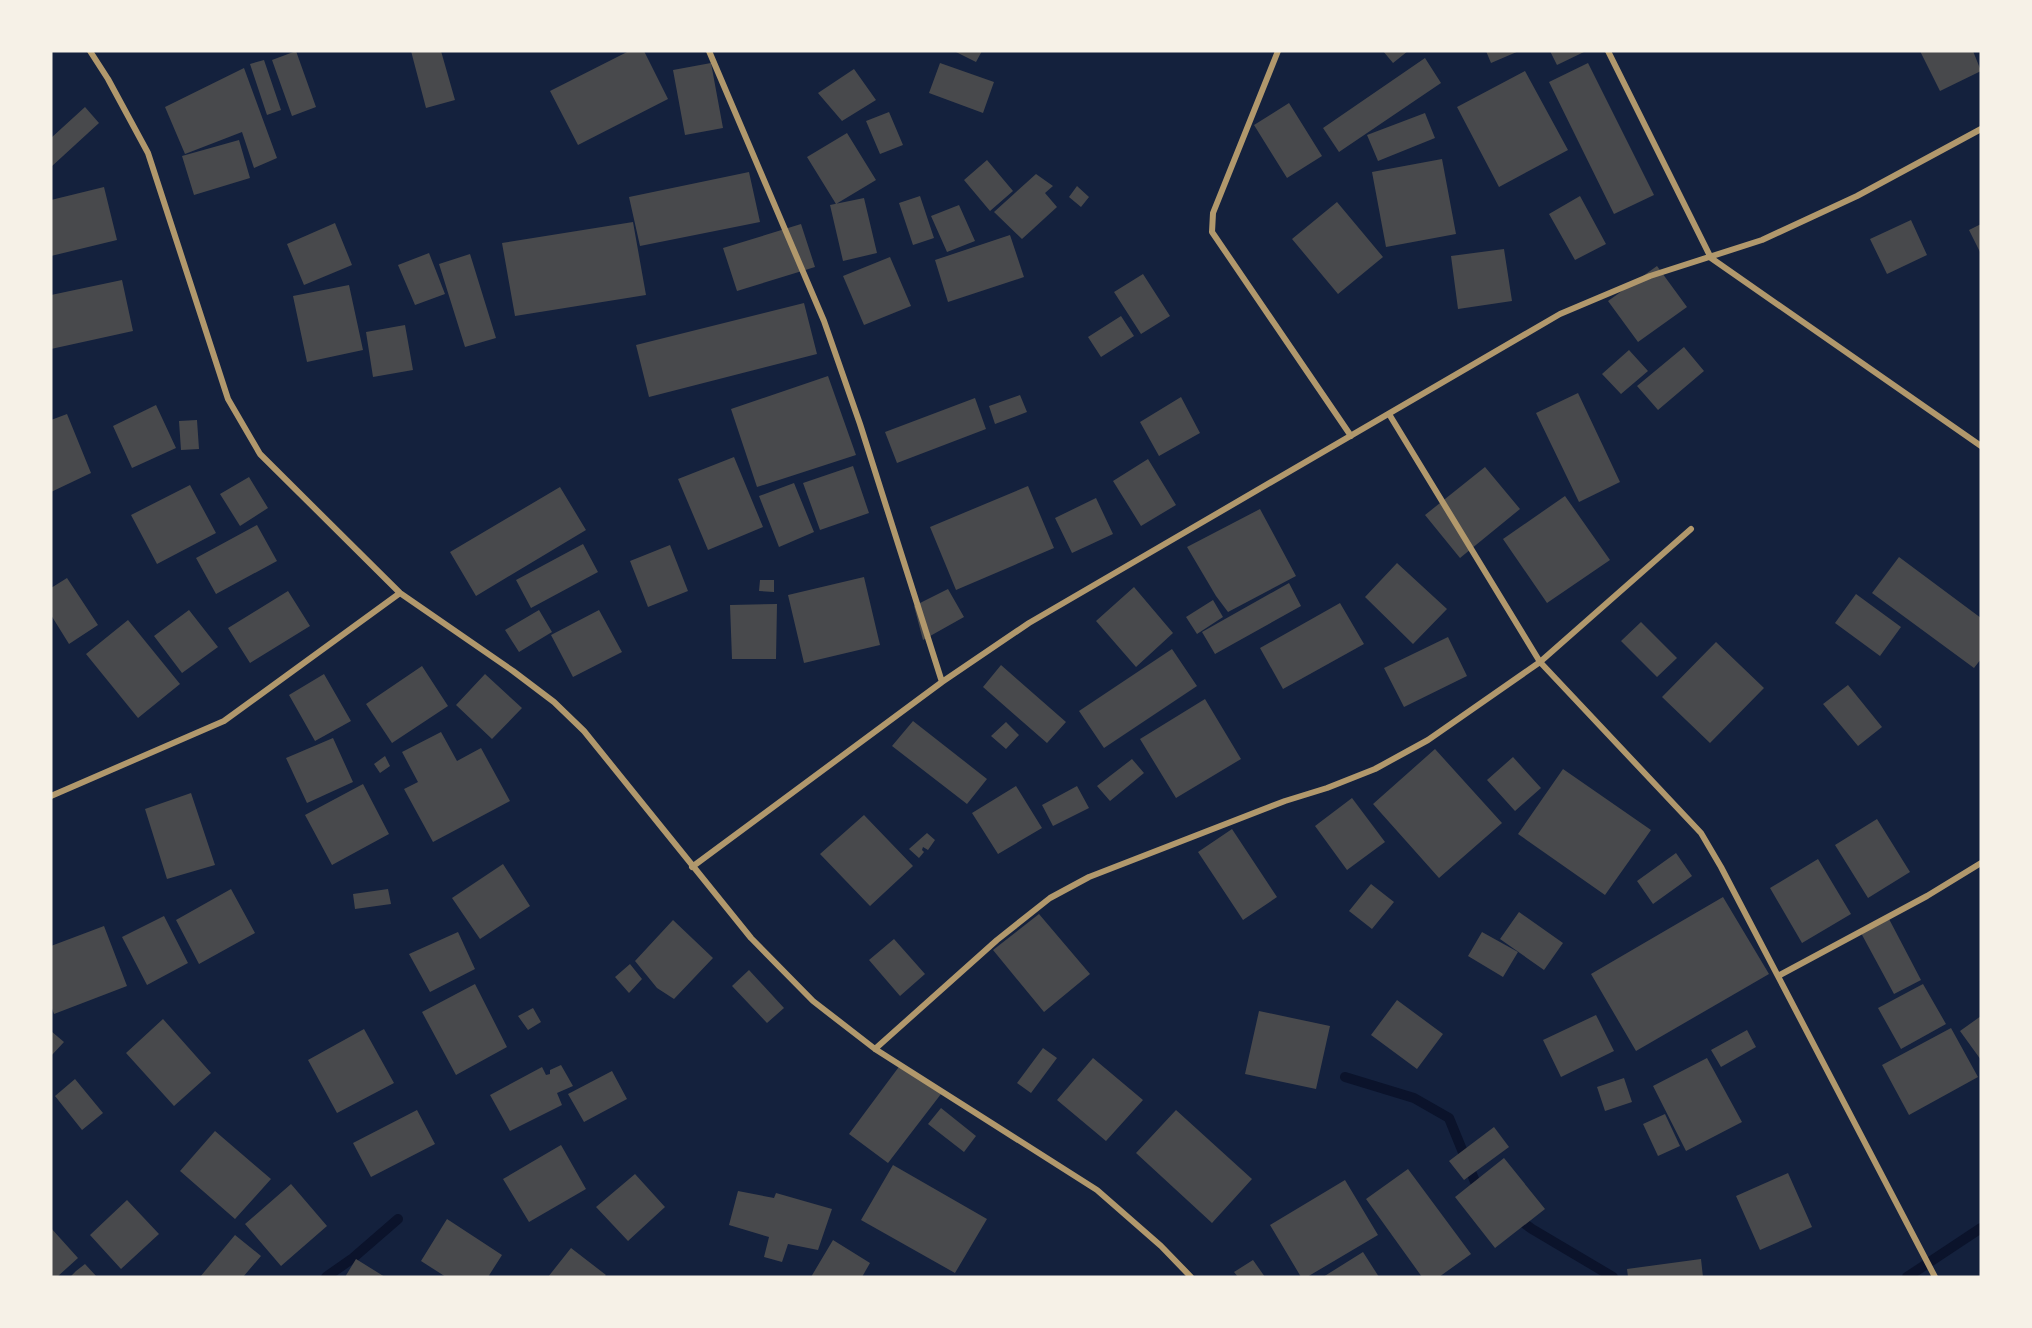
<svg xmlns="http://www.w3.org/2000/svg" width="2032" height="1328" viewBox="0 0 2032 1328" font-family="Mulish,sans-serif">
	<rect width="100%" height="100%" fill="#14213d"/>
	<g fill="none" stroke-linecap="round" stroke-linejoin="round">
		<!-- stream -->
		<path stroke="#0b132b" stroke-width="10" d="M1345,1077L1414,1098L1449,1118L1478,1189L1483,1192
			M1514,1216L1532,1229L1613,1277
			M326,1277L353,1258L398,1219
			M1907,1277L1981,1228"/>
	</g>
	<!-- building -->
	<path fill="#48494c" d="M296,51L316,107L292,116L272,60Z
		M411,51H441L455,100L426,108Z
		M629,51H644L668,99L578,145L550,91Z
		M954,51H982L976,62Z
		M1383,51H1408L1393,63Z
		M1486,51H1519L1491,63Z
		M1550,51H1586L1557,65Z
		M1920,51H1973L1981,71L1940,91Z
		M1425,58L1441,83L1339,152L1323,128Z
		M264,60L281,110L267,115L250,64Z
		M711,63L723,128L685,135L673,70Z
		M940,63L994,82L983,113L929,93Z
		M1588,63L1654,195L1614,214L1549,82Z
		M244,68L277,158L254,168L242,132L185,154L165,107Z
		M854,69L876,100L842,121L818,93Z
		M1525,71L1568,150L1499,187L1457,107Z
		M1289,103L1322,156L1287,178L1254,125Z
		M85,107L99,123L51,167V138Z
		M889,112L903,145L880,154L866,121Z
		M1425,113L1435,138L1378,161L1367,135Z
		M847,133L876,180L836,204L807,157Z
		M239,140L250,178L194,195L182,156Z
		M1442,159L1456,234L1386,247L1372,172Z
		M987,160L1013,191L990,211L964,180Z
		M749,172L760,222L640,246L629,197Z
		M1036,174L1053,186L1045,193L1057,207L1022,239L994,212Z
		M1077,186L1089,197L1081,207L1069,197Z
		M104,187L117,240L51,256V200Z
		M920,196L934,238L913,245L899,203Z
		M1580,196L1606,244L1575,260L1549,214Z
		M864,198L877,253L843,261L830,205Z
		M1337,202L1383,257L1338,294L1292,239Z
		M959,205L975,241L947,252L931,216Z
		M1911,220L1927,255L1887,274L1870,239Z
		M633,222L646,295L515,316L502,243Z
		M335,223L352,265L304,285L287,244Z
		M801,224L815,267L737,291L723,248Z
		M1981,224V254L1969,230Z
		M1010,235L1024,277L948,302L935,260Z
		M1504,249L1512,301L1458,309L1451,256Z
		M429,253L445,294L415,305L398,265Z
		M470,254L496,338L465,347L439,264Z
		M890,257L911,306L864,325L843,276Z
		M1657,266L1687,307L1638,342L1608,301Z
		M1143,274L1170,316L1141,334L1114,292Z
		M122,280L133,331L51,349V295Z
		M349,285L363,350L307,362L293,296Z
		M804,303L817,354L649,397L636,345Z
		M1121,316L1134,336L1101,357L1088,337Z
		M405,325L413,370L373,377L366,332Z
		M1684,347L1704,371L1658,410L1637,386Z
		M1629,350L1648,371L1621,394L1602,374Z
		M828,376L856,455L757,487L731,409Z
		M1578,393L1620,482L1579,502L1536,413Z
		M1020,395L1027,412L995,424L989,406Z
		M1181,397L1200,433L1159,456L1140,422Z
		M975,398L986,429L897,463L885,432Z
		M156,405L176,448L132,468L113,426Z
		M67,414L91,473L51,492V420Z
		M197,420L199,449L181,450L179,421Z
		M734,457L763,527L708,550L678,479Z
		M1148,459L1176,505L1141,526L1113,481Z
		M853,466L869,513L820,530L803,483Z
		M1485,467L1520,509L1460,558L1425,515Z
		M249,477L268,508L240,526L220,494Z
		M794,483L814,532L779,547L759,496Z
		M190,485L216,533L157,564L131,515Z
		M1028,486L1054,548L956,590L930,527Z
		M560,487L586,530L476,596L450,552Z
		M1565,496L1610,560L1547,603L1503,539Z
		M1096,498L1113,534L1072,553L1055,518Z
		M1260,509L1296,576L1228,612L1216,596L1187,547Z
		M257,525L277,561L216,594L196,558Z
		M583,544L598,572L531,608L516,580Z
		M670,545L688,591L648,607L630,561Z
		M1899,557L1981,618V659L1974,668L1872,593Z
		M1397,563L1447,609L1413,644L1365,597Z
		M864,577L880,645L804,663L788,595Z
		M67,578L98,625L69,644L51,615V588Z
		M760,580H774V592L759,591Z
		M1289,583L1301,606L1215,654L1202,632Z
		M1134,587L1173,633L1136,667L1096,621Z
		M948,589L964,617L923,640L914,606Z
		M288,591L310,626L250,663L228,628Z
		M1856,594L1901,627L1880,656L1835,623Z
		M1213,600L1223,617L1197,634L1186,617Z
		M1340,603L1364,644L1283,689L1260,648Z
		M777,604L776,659H732L730,605Z
		M189,610L218,647L182,673L154,636Z
		M539,610L552,632L519,652L505,630Z
		M599,610L622,652L573,677L551,635Z
		M128,620L180,684L138,718L86,654Z
		M1641,622L1677,658L1657,677L1621,641Z
		M1448,637L1467,676L1404,707L1384,668Z
		M1716,642L1764,688L1710,743L1662,697Z
		M1172,649L1197,686L1104,748L1079,711Z
		M1001,665L1066,722L1047,743L983,687Z
		M422,666L448,706L392,743L366,704Z
		M324,674L351,721L315,741L289,695Z
		M485,674L522,708L492,739L456,705Z
		M1848,685L1882,727L1858,746L1823,704Z
		M1205,699L1241,759L1176,798L1140,739Z
		M913,721L987,779L967,804L892,746Z
		M1006,722L1019,735L1006,749L991,736Z
		M441,732L457,761L481,748L510,801L433,842L404,789L418,782L402,752Z
		M333,738L353,782L307,803L286,758Z
		M1435,749L1502,823L1439,878L1373,804Z
		M385,756L390,766L380,773L374,764Z
		M1513,757L1541,788L1515,811L1487,780Z
		M1132,759L1144,773L1110,801L1097,786Z
		M1563,769L1651,830L1605,895L1518,834Z
		M363,784L389,834L332,865L305,815Z
		M1016,786L1042,828L998,854L972,813Z
		M1077,786L1089,808L1053,826L1042,805Z
		M191,793L215,865L167,879L145,809Z
		M1352,798L1385,842L1347,870L1315,826Z
		M864,815L913,866L870,906L820,854Z
		M1877,819L1910,872L1868,898L1835,845Z
		M1232,829L1277,897L1243,920L1198,852Z
		M927,833L935,840L928,850L923,847L922,850L924,852L919,858L909,849Z
		M1676,853L1692,876L1653,904L1637,881Z
		M1818,859L1851,914L1802,943L1770,888Z
		M503,864L530,906L480,939L452,898Z
		M1371,884L1394,902L1372,929L1349,911Z
		M231,889L255,933L199,964L176,920Z
		M388,889L391,904L355,909L353,894Z
		M1723,897L1769,974L1636,1051L1591,974Z
		M1519,912L1563,943L1544,970L1500,939Z
		M1039,914L1090,974L1044,1012L993,950Z
		M164,916L188,963L147,985L122,937Z
		M1889,919L1921,980L1894,994L1861,933Z
		M673,920L713,958L674,999L657,988L635,961Z
		M104,926L127,986L54,1014L51,1006V946Z
		M458,932L475,969L430,992L409,954Z
		M1482,932L1518,952L1503,977L1468,956Z
		M894,939L925,974L900,996L869,960Z
		M630,964L642,979L629,993L615,977Z
		M749,970L784,1008L767,1023L732,986Z
		M475,984L507,1047L456,1075L422,1012Z
		M1923,984L1946,1024L1901,1049L1878,1008Z
		M1397,1000L1443,1034L1417,1069L1371,1035Z
		M533,1008L541,1022L528,1030L518,1016Z
		M1259,1011L1330,1026L1316,1089L1245,1074Z
		M1596,1015L1614,1051L1561,1077L1543,1040Z
		M1981,1016V1060L1960,1031Z
		M163,1019L211,1073L174,1106L126,1053Z
		M1951,1028L1978,1077L1909,1115L1882,1065Z
		M364,1029L394,1083L337,1113L308,1060Z
		M1747,1030L1756,1047L1721,1067L1711,1050Z
		M51,1031L64,1042L51,1056Z
		M1043,1048L1057,1058L1031,1093L1017,1083Z
		M1093,1058L1143,1100L1106,1141L1057,1100Z
		M1707,1058L1742,1122L1686,1151L1653,1086Z
		M901,1064L941,1094L888,1163L849,1134Z
		M561,1065L573,1086L557,1093L562,1105L510,1131L490,1095L542,1067L546,1075L550,1074V1070Z
		M612,1071L627,1099L584,1122L568,1094Z
		M1624,1078L1632,1102L1605,1111L1597,1087Z
		M75,1079L103,1113L82,1130L55,1096Z
		M941,1108L976,1136L964,1152L928,1124Z
		M417,1110L435,1144L371,1177L353,1143Z
		M1176,1110L1252,1179L1212,1223L1136,1153Z
		M1665,1114L1680,1146L1658,1156L1643,1124Z
		M1494,1127L1509,1147L1464,1180L1449,1161Z
		M215,1131L271,1179L235,1219L180,1171Z
		M561,1145L586,1189L529,1222L503,1179Z
		M1504,1158L1545,1209L1495,1248L1455,1197Z
		M893,1165L987,1219L955,1273L861,1220Z
		M1408,1169L1471,1254L1439,1277H1422L1366,1199Z
		M1788,1173L1812,1227L1760,1250L1736,1196Z
		M635,1174L665,1207L628,1241L596,1207Z
		M1345,1180L1378,1235L1307,1277H1301L1270,1225Z
		M291,1184L327,1226L281,1266L245,1224Z
		M738,1191L774,1198L776,1193L832,1209L818,1250L788,1244L782,1262L764,1257L769,1237L729,1225Z
		M127,1200L159,1234L121,1269L90,1235Z
		M447,1219L502,1255L488,1277H446L421,1261Z
		M51,1228L78,1258L57,1277H51Z
		M235,1235L261,1256L243,1277H200Z
		M833,1240L870,1263L862,1277H811Z
		M571,1248L606,1275L604,1277H548Z
		M1363,1252L1379,1277H1323Z
		M356,1259L385,1277H345Z
		M1701,1259L1703,1277H1628L1627,1269Z
		M1253,1260L1265,1277H1238L1234,1272Z
		M85,1264L97,1277H70L76,1271Z"/>
	<g fill="none" stroke-linecap="round" stroke-linejoin="round">
		<!-- minor -->
		<path stroke="#b1986c" stroke-width="6" d="M90,51L108,79L148,153L228,399L260,454L400,593L513,671L554,702L584,731L751,938L813,1001L875,1049L1097,1190L1161,1246L1191,1277
			M709,51L824,321L860,424L942,682
			M1278,51L1213,213L1212,232L1351,436
			M1608,51L1711,258L1981,446
			M1389,414L1540,662L1701,833L1721,867L1935,1277
			M51,796L224,721L400,593
			M692,867L942,682L1029,623L1560,314L1650,276L1762,240L1857,196L1981,129
			M1778,976L1927,896L1981,863
			M875,1049L997,940L1050,898L1089,877L1285,801L1327,788L1375,769L1428,740L1540,662L1691,529"/>
	</g>
	<!-- border -->
	<rect width="2032" height="1328" fill="none" stroke="#f6f1e7" stroke-width="105"/>
</svg>
